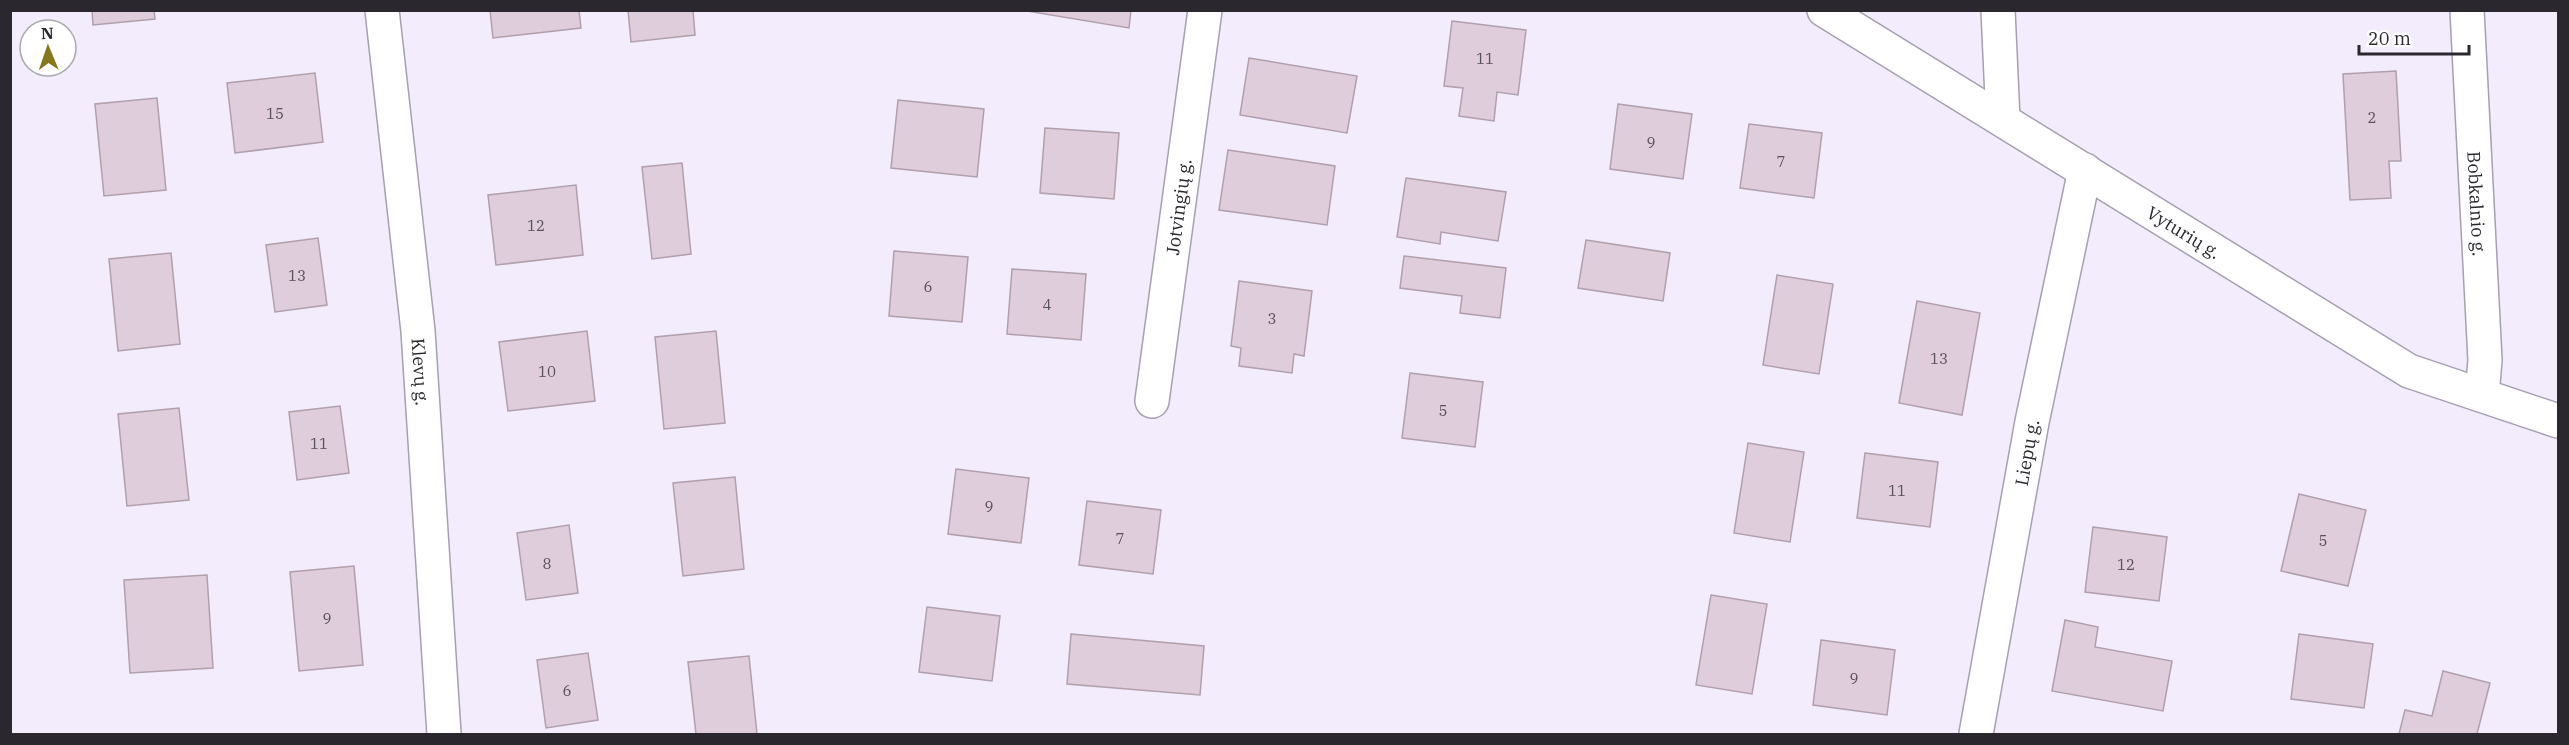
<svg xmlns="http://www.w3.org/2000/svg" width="2569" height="745" viewBox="0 0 2569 745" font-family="'IBM Plex Serif',serif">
	<rect width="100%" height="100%" fill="#f2ecfc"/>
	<!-- building -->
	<path fill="#e0cddb" stroke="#b19fac" stroke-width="1.5" d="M92,10H154L155,19L93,25Z
		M490,10H579L581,28L493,38Z
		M628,10H693L695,35L631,42Z
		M1021,10H1131L1129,28Z
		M1452,21L1526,30L1518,95L1497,92L1494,121L1459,116L1463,88L1444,86Z
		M1249,58L1357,76L1347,133L1240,115Z
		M2396,71L2401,161H2389L2391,198L2350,200L2343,74Z
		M315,73L323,142L235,153L227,83Z
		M157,98L166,190L104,196L95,104Z
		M898,100L984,109L977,177L891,168Z
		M1618,104L1692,114L1683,179L1610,169Z
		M1749,124L1822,133L1814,198L1740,188Z
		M1045,128L1119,133L1114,199L1040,193Z
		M1228,150L1335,166L1327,225L1219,210Z
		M682,163L691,254L652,259L642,167Z
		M1406,178L1506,192L1498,241L1441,232L1440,244L1397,237Z
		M576,185L583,255L496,265L488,195Z
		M318,238L327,305L275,312L266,245Z
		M1586,240L1670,253L1663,301L1578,288Z
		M894,251L968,257L962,322L889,316Z
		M171,253L180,344L118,351L109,259Z
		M1404,256L1506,268L1500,318L1460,313L1462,296L1400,288Z
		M1012,269L1086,274L1081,340L1007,334Z
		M1777,275L1833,284L1819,374L1763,365Z
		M1239,281L1312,291L1304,356L1294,354L1292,373L1239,366L1241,348L1231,346Z
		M1917,301L1980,313L1962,415L1899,403Z
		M587,331L595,401L508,411L499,342Z
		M716,331L725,423L664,429L655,337Z
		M1410,373L1483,382L1475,447L1402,438Z
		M340,406L349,473L297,480L289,412Z
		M179,408L189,500L127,506L118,414Z
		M1748,443L1804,452L1790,542L1734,533Z
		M1865,453L1938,462L1930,527L1857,518Z
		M956,469L1029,478L1021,543L948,534Z
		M735,477L744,569L683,576L673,483Z
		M2299,494L2366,510L2348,586L2281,571Z
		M1087,501L1161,510L1153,574L1079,565Z
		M569,525L578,593L526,600L517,533Z
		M2093,527L2167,537L2159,601L2085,592Z
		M354,566L363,665L299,671L290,572Z
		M207,575L213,668L130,673L124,580Z
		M1711,595L1767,604L1752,694L1696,685Z
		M927,607L1000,616L992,681L919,672Z
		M2065,620L2098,627L2095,647L2172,661L2163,711L2052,691Z
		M1071,634L1204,646L1200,695L1067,684Z
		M2299,634L2373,644L2364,708L2291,699Z
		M1821,640L1895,650L1887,715L1813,705Z
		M588,653L598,720L546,728L537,660Z
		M749,656L757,734H696L688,662Z
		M2443,671L2490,683L2477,734H2399L2405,710L2432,716Z"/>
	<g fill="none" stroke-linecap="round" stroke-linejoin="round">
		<!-- minor casing -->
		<g stroke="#a79fb2" stroke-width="36">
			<g id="minor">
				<path id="s1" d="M1824,10L2409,371L2558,421"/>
				<path d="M1998,10L2003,120"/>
				<path id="s2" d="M2467,10L2485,360L2482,395"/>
				<path id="s3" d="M1152,401L1205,10"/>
				<path id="s4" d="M1976,734L2032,422L2085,170"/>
			</g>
		</g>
		<!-- secondary casing -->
		<g stroke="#a79fb2" stroke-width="36">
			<g id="secondary">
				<path id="s5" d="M382,10L418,331L444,734"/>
			</g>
		</g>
		<!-- minor -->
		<use href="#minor" stroke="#fff" stroke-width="33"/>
		<!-- secondary -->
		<use href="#secondary" stroke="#fff" stroke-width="33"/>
	</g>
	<g text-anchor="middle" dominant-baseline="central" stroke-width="4.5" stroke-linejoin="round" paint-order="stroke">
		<!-- number labels -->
		<g font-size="15" fill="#585059">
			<text x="1485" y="58">11</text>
			<text x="275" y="113">15</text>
			<text x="2372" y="117">2</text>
			<text x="1651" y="142">9</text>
			<text x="1781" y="161">7</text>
			<text x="536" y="225">12</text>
			<text x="297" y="275">13</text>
			<text x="928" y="286">6</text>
			<text x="1047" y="304">4</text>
			<text x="1272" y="318">3</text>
			<text x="1939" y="358">13</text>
			<text x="547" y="371">10</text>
			<text x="1443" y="410">5</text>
			<text x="319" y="443">11</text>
			<text x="1897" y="490">11</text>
			<text x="989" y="506">9</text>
			<text x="1120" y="538">7</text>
			<text x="2323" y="540">5</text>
			<text x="547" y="563">8</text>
			<text x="2126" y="564">12</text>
			<text x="327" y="618">9</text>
			<text x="1854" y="678">9</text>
			<text x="567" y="690">6</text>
		</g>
		<!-- street labels -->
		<g font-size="18" fill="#2a272e" stroke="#fff">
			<text stroke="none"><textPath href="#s2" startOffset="194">Bobkalnio g.</textPath></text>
			<text stroke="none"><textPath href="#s3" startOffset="196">Jotvingių g.</textPath></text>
			<text stroke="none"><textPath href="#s1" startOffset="423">Vyturių g.</textPath></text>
			<text stroke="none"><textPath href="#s5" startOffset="364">Klevų g.</textPath></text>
			<text stroke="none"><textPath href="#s4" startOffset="286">Liepų g.</textPath></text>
		</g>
	</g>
	<!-- border -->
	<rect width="2569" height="745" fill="none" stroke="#2a272e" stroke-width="24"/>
	<!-- north arrow -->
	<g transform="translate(48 48) rotate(358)"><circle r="28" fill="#ffffff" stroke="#aaa9ab" stroke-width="1.5"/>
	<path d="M0-4.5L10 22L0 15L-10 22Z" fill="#85781c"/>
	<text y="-9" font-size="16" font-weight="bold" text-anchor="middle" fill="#2a272e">N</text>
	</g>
	<!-- scale -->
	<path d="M2359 45v9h110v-9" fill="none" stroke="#2a272e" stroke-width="3"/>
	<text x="2368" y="45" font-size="18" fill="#2a272e" stroke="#ffffff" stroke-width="4.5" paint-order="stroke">20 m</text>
</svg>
